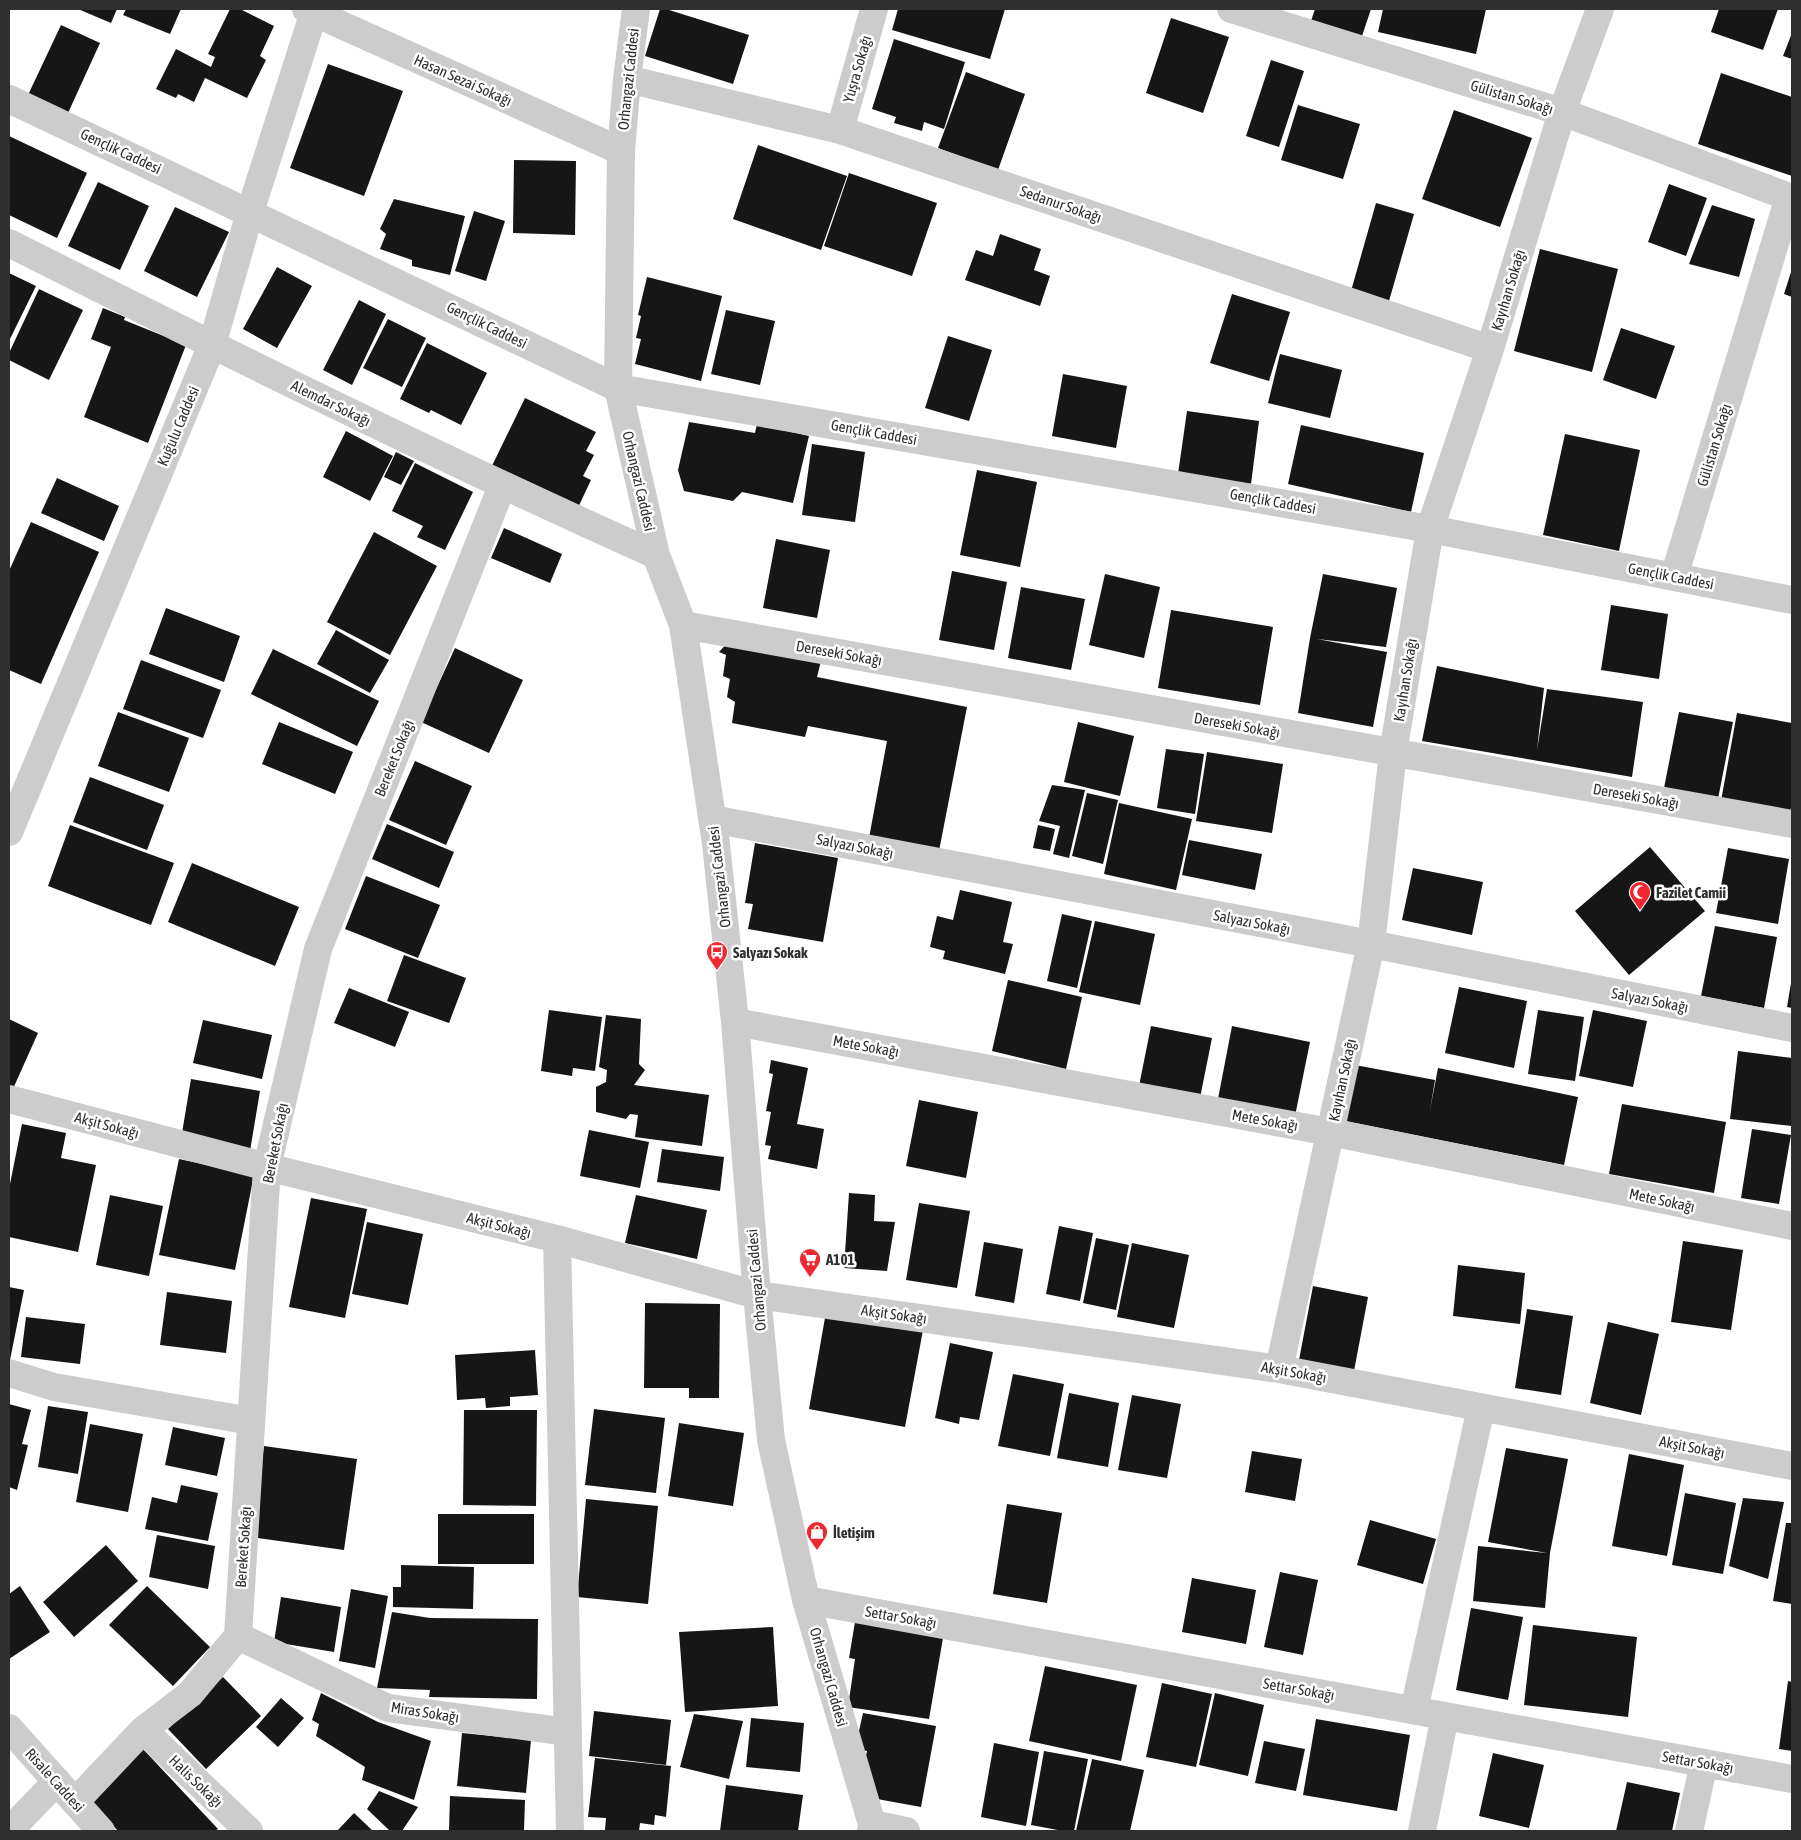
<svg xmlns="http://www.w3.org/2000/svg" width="1801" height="1840" viewBox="0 0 1801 1840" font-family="'Asap Condensed',sans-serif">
	<rect width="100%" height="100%" fill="#fff"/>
	<!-- building -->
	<path fill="#161616" d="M78,9H117L111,23Z
		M126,9H181L170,34L123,15Z
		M230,9H240L274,26L260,56L266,60L247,98L205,78L194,102L178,94L176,98L156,89L176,49L211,67L215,57L208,54Z
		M660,9H666L749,35L733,84L645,56Z
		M898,9H1005L990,59L892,30Z
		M1315,9H1371L1361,39L1311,21Z
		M1383,9H1486L1476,54L1378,32Z
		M1719,9H1778L1763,50L1711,32Z
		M1171,18L1229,37L1203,113L1146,93Z
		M61,25L100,43L68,113L28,95Z
		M1792,33V59L1783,56Z
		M894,39L965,62L944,129L924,122L922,131L894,123L896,117L872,109Z
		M1271,60L1304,71L1279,147L1246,136Z
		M328,64L403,91L364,196L290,168Z
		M966,72L1025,94L998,170L938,148Z
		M1721,73L1792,97V176L1698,144Z
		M1298,105L1360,124L1343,179L1281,160Z
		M1454,110L1532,138L1500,227L1422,199Z
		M9,136L87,173L57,238L9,215Z
		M758,145L847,176L821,250L733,219Z
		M514,160L576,161L575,235L513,233Z
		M849,173L937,203L912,276L824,246Z
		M98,182L149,206L120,270L68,246Z
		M1669,184L1707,198L1686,256L1648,242Z
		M394,199L465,216L450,275L412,266V260L380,249L386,234L380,229Z
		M1376,203L1414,214L1389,301L1351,291Z
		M1712,205L1755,219L1739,277L1689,264Z
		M175,207L229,232L197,297L144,271Z
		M474,211L505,221L486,281L455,271Z
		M1000,234L1041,249L1034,270L1050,276L1040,306L965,280L976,250L993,256Z
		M1540,249L1618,269L1592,372L1514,351Z
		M277,267L312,286L277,348L243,329Z
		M1792,269V297L1784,294Z
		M9,273L36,286L9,341Z
		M647,277L722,296L701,381L635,364L641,339L636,338L641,316L638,315Z
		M39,289L83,310L49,380L9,360V353Z
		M1232,294L1290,312L1269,381L1210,363Z
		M359,300L386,314L352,385L323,370Z
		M103,308L125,317L124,320L186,345L148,443L84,417L111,347L91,339Z
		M726,310L775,321L760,385L711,374Z
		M388,319L426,338L402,387L363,368Z
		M1621,328L1675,346L1656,399L1603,380Z
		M948,336L992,350L969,421L925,408Z
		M427,343L487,373L461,425L431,410L429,413L400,399Z
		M1280,354L1342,370L1330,418L1268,403Z
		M1063,374L1127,386L1116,448L1052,436Z
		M525,398L596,432L586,451L594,455L583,476L591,480L575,514L489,472Z
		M1187,411L1259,421L1251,484L1178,474Z
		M689,422L755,433L757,424L809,436L793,503L742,492L733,501L684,491L678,470Z
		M1301,425L1424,453L1411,512L1288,484Z
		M346,431L393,456L370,501L323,477Z
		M1565,434L1640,450L1619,551L1543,535Z
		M812,444L865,452L855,522L802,515Z
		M396,452L414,461L401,485L384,477Z
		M415,463L473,492L445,550L417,537L423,526L392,511Z
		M977,470L1037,482L1020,567L960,555Z
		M57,478L119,506L104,541L41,513Z
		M31,522L99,552L41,684L9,670V571Z
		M504,528L562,554L550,583L491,558Z
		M374,532L437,566L390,655L327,622Z
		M776,539L830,550L817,618L763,608Z
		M952,571L1007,582L994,650L939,640Z
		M1105,574L1160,587L1144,658L1089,645Z
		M1323,574L1397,588L1386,647L1317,639L1387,652L1373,727L1298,713L1310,638Z
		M1021,587L1085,599L1071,670L1008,658Z
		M1611,605L1668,614L1659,679L1601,670Z
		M166,608L240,636L224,682L149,654Z
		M1171,610L1273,627L1260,705L1158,688Z
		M336,630L389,660L370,693L317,664Z
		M728,642L821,661L817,677L967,707L939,851L869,838L887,741L808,726L805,737L732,723L735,702L727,697L730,679L723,676L726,655L719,652Z
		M455,648L523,680L489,753L421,722Z
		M273,649L379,701L357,746L251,694Z
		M141,660L221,690L203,738L123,709Z
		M1437,666L1544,688L1537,750L1547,689L1643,702L1632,777L1422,741Z
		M118,712L189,738L169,792L98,766Z
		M1679,712L1733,722L1718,799L1664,788Z
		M1737,713L1792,723V801L1790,814L1721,801Z
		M279,722L353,752L335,794L262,764Z
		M1078,722L1134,736L1120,796L1064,782Z
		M1166,749L1204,754L1195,814L1157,808Z
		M1207,752L1283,764L1272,833L1196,821Z
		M415,761L472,786L446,845L389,820Z
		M90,777L164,805L147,850L73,822Z
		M1052,785L1085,790L1069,858L1053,854L1060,826L1039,821Z
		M1087,793L1118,800L1103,864L1072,856Z
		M1119,803L1192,819L1176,890L1104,874Z
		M387,824L454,852L439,888L372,859Z
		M70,825L174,863L151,925L48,886Z
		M1038,825L1055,829L1050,851L1033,848Z
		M1189,840L1262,854L1255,890L1182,875Z
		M755,843L838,858L823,942L748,929L753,904L745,903Z
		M1650,847L1705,911L1629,975L1575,911Z
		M1728,848L1789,859L1778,924L1716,913Z
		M192,863L299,907L275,966L168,922Z
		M1413,868L1483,882L1472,935L1402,920Z
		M366,876L440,905L418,958L345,929Z
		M960,890L1012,902L1003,942L1013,944L1005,974L943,959L945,951L930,947L937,916L953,920Z
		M1062,914L1092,921L1077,988L1047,981Z
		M1095,921L1155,934L1140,1005L1079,992Z
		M1715,926L1777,937L1764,1008L1701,996Z
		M404,955L466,978L449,1023L387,1001Z
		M1008,980L1082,997L1066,1069L992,1051Z
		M1791,983L1792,984V1008L1787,1007Z
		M1459,987L1527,1001L1514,1068L1445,1053Z
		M349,988L409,1012L395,1047L334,1023Z
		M549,1010L602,1017L595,1071L573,1068L572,1076L541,1071Z
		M1538,1010L1584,1017L1575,1081L1528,1074Z
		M1593,1010L1647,1021L1633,1087L1579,1076Z
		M606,1015L641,1019L639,1064L645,1070L634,1085L709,1095L702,1146L635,1137L638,1115L630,1114L626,1119L596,1112V1087L606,1082L607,1070L599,1067Z
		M9,1019L38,1033L12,1091L9,1090Z
		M203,1020L272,1035L262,1079L193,1063Z
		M1151,1026L1212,1038L1199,1103L1138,1091Z
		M1232,1026L1310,1042L1294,1121L1217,1104Z
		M1738,1051L1792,1058V1126L1730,1119Z
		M771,1060L808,1068L797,1124L824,1129L817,1169L768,1159L771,1146L765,1145L771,1112L766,1111L773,1074L769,1073Z
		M1355,1065L1435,1080L1430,1110L1438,1068L1578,1097L1564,1165L1345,1121Z
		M191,1079L260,1091L250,1151L181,1139Z
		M919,1100L978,1112L966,1178L906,1166Z
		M1622,1104L1726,1122L1714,1193L1609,1174Z
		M22,1124L66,1133L61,1158L96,1165L78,1252L9,1237V1189Z
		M1752,1129L1791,1135L1779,1204L1741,1198Z
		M589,1130L649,1142L640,1188L580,1176Z
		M662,1149L724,1157L720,1191L657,1182Z
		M179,1159L254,1175L235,1270L159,1255Z
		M849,1193L875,1195L874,1221L895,1222L887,1271L844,1268Z
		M110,1195L163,1206L149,1276L96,1265Z
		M636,1195L707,1210L697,1259L625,1243Z
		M311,1198L367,1209L345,1318L289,1307Z
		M919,1203L970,1211L957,1288L906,1280Z
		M367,1222L423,1234L408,1305L352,1294Z
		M1059,1226L1093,1233L1080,1301L1046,1294Z
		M1096,1238L1129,1245L1116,1310L1083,1303Z
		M1683,1241L1743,1250L1731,1330L1671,1322Z
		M984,1242L1023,1249L1014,1303L975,1296Z
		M1132,1243L1189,1255L1174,1328L1117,1317Z
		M1458,1265L1525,1273L1520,1324L1453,1316Z
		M1313,1286L1368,1297L1354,1371L1299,1360Z
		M9,1287L24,1290L10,1360H9Z
		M167,1292L232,1301L226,1353L160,1345Z
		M645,1303L720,1304L719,1398H689V1388H644Z
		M1527,1309L1573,1316L1561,1395L1515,1388Z
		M826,1312L923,1330L905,1427L809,1409Z
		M26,1317L85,1324L80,1364L21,1357Z
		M1608,1322L1659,1334L1641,1415L1590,1403Z
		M950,1343L993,1352L979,1420L960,1417L959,1424L935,1418Z
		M535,1350L538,1395L510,1397V1406L486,1408L485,1398L457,1400L455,1355Z
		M1013,1374L1064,1384L1050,1456L998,1446Z
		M1069,1393L1119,1403L1108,1467L1057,1458Z
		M1132,1395L1181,1404L1167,1478L1118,1470Z
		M9,1404L31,1410L22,1444L28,1445L17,1490L9,1487Z
		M48,1406L88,1412L78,1474L38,1467Z
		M594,1409L665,1418L656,1493L585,1485Z
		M464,1410H537L536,1506L463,1505Z
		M679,1423L744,1433L733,1506L668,1496Z
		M90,1424L143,1434L128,1512L76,1502Z
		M173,1427L225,1438L217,1476L165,1465Z
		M264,1446L357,1459L344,1550L251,1537Z
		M1506,1448L1568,1459L1550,1553L1545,1608L1473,1601L1478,1546L1547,1553L1488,1542Z
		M1252,1451L1302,1459L1295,1501L1245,1492Z
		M1629,1454L1684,1465L1667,1556L1612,1546Z
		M181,1485L218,1493L208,1541L145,1529L152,1497L177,1503Z
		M1685,1493L1736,1503L1723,1574L1672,1565Z
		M1743,1498L1784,1502L1768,1579L1729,1566Z
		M586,1499L658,1506L648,1604L577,1597Z
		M1007,1504L1062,1513L1047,1603L993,1594Z
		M438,1514H534V1564H438Z
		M1370,1520L1436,1539L1423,1584L1357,1565Z
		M1786,1523H1792V1604L1773,1601Z
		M157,1535L215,1546L208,1589L149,1577Z
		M106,1545L138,1581L74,1637L43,1602Z
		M401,1565L474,1567L473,1609L393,1607V1587H401Z
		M1280,1572L1318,1580L1303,1655L1264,1647Z
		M1192,1578L1256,1590L1246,1644L1182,1632Z
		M20,1586L50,1632L9,1659V1594Z
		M147,1586L210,1647L173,1686L109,1625Z
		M351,1589L388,1596L375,1668L339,1661Z
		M281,1597L341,1607L334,1652L274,1642Z
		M1471,1608L1523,1617L1508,1700L1456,1690Z
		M392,1612L430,1618L538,1619L537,1699L429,1697L430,1690L377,1688Z
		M855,1622L943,1638L929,1719L848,1707L855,1659L849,1658Z
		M1533,1625L1637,1637L1628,1717L1524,1705Z
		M773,1627L778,1706L685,1712L679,1632Z
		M1045,1666L1137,1685L1121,1761L1029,1741Z
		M223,1677L261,1716L206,1769L168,1729Z
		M1788,1681L1792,1682V1751L1779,1749Z
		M1162,1683L1212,1694L1196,1767L1146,1757Z
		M321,1693L378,1722L431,1741L414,1800L362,1780L365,1767L316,1736L319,1724L312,1720Z
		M1215,1693L1264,1705L1248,1776L1199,1765Z
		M281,1698L304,1718L278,1747L256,1727Z
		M594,1711L671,1720L666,1765L589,1756Z
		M863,1713L936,1726L921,1807L866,1797L862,1775L867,1751L855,1749Z
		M694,1714L743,1721L729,1779L680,1767Z
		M751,1718L804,1723L800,1772L746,1767Z
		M1316,1719L1410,1735L1397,1811L1303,1795Z
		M462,1733L531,1740L526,1793L457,1786Z
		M1264,1741L1305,1749L1296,1791L1255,1783Z
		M994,1743L1039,1752L1026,1826L981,1817Z
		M143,1749L218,1829L215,1831H118L89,1800Z
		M1044,1751L1088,1759L1074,1831H1063L1031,1825Z
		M1493,1753L1544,1765L1529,1828L1479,1816Z
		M595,1758L671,1766L666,1817L655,1815L654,1825L640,1823L639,1831L605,1830L606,1818L588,1817Z
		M1092,1759L1144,1770L1130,1831H1076Z
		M1627,1782L1680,1793L1672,1831H1616Z
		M726,1785L803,1795L798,1831H720Z
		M379,1791L418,1807L402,1831H390L367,1809Z
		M450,1796L525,1800L524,1831H449Z
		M354,1813L373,1831H337Z"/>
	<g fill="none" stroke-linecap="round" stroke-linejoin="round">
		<!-- minor -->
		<path stroke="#ccc" stroke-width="28" d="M306,9L621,151
			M636,9L627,79L621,151L618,388L656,555L683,625L716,844L735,1022L757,1295L771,1440L806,1600L872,1824L871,1831
			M1231,9L1562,112L1792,198
			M627,79L840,130L1490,349
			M9,99L618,388L1430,529L1792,600
			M840,130L874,9
			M9,243C223,351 437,457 656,555
			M1674,577L1789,197
			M683,625L1792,824
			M712,819L1371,944L1792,1028
			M9,832L212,345L250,212L315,9
			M735,1022L1330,1132L1792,1226
			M9,1099L267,1167L557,1239L757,1295L1279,1369L1792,1466
			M557,1239L570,1831
			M1279,1369L1371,944L1393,753L1430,529L1490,349L1562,112L1600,9
			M9,1373L54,1387L251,1421
			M806,1600L1792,1779
			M238,1636L388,1708L568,1732
			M1414,1710L1481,1408
			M143,1730L249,1831
			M75,1802L143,1730L190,1694L238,1636L267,1167L318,949L502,486
			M872,1824L906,1831
			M9,1831L57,1781
			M1422,1831L1445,1716
			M1689,1831L1704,1763"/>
		<!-- tertiary -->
		<path stroke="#ccc" stroke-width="28" d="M9,1728L101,1831"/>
	</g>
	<!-- icons -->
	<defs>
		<g id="mosque-pin" transform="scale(1.125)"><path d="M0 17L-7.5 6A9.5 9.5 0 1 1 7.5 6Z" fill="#ef2731" stroke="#fff"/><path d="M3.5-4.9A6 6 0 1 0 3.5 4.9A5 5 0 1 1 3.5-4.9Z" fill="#fff"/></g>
		<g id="bus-pin" transform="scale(1.125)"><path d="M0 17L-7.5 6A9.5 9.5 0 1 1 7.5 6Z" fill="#ef2731" stroke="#fff"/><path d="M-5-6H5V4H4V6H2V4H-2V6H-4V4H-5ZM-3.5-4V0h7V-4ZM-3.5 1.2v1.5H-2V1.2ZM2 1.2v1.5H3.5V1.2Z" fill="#fff"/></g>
		<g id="supermarket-pin" transform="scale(1.125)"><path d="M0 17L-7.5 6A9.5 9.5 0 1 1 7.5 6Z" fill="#ef2731" stroke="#fff"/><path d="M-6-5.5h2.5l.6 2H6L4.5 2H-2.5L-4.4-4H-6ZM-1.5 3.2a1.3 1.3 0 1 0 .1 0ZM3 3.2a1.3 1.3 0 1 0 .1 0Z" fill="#fff"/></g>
		<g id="shop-pin" transform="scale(1.125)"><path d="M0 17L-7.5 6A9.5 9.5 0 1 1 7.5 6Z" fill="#ef2731" stroke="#fff"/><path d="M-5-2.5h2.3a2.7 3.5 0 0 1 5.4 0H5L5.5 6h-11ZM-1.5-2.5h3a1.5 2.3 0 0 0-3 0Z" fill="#fff"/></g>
	</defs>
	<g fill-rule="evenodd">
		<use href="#mosque-pin" x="1640" y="892"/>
		<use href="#bus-pin" x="717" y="952"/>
		<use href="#supermarket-pin" x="810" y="1259"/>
		<use href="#shop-pin" x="817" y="1532"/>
	</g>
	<g text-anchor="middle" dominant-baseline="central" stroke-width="5" stroke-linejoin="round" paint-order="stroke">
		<!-- street labels -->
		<g font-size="15" fill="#2f2f2f" stroke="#fff">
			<text transform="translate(857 69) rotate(-74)">Yuşra Sokağı</text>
			<text transform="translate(628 79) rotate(-84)">Orhangazi Caddesi</text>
			<text transform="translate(463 80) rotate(24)">Hasan Sezai Sokağı</text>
			<text transform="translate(1512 97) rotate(17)">Gülistan Sokağı</text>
			<text transform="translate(121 151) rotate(25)">Gençlik Caddesi</text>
			<text transform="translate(1061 204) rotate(19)">Sedanur Sokağı</text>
			<text transform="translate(1508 290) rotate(-73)">Kayıhan Sokağı</text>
			<text transform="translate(487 325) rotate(26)">Gençlik Caddesi</text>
			<text transform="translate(331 403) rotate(26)">Alemdar Sokağı</text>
			<text transform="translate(178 426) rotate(-67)">Kuğulu Caddesi</text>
			<text transform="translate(874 432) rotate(10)">Gençlik Caddesi</text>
			<text transform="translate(1714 445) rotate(-73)">Gülistan Sokağı</text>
			<text transform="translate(639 481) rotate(77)">Orhangazi Caddesi</text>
			<text transform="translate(1273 501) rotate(10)">Gençlik Caddesi</text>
			<text transform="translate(1671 576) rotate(11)">Gençlik Caddesi</text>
			<text transform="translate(839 653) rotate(10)">Dereseki Sokağı</text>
			<text transform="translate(1405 680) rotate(-81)">Kayıhan Sokağı</text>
			<text transform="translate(1237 725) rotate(10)">Dereseki Sokağı</text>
			<text transform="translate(394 758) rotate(-68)">Bereket Sokağı</text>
			<text transform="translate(1636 796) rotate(10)">Dereseki Sokağı</text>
			<text transform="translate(855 846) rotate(11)">Salyazı Sokağı</text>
			<text transform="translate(719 877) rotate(-97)">Orhangazi Caddesi</text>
			<text transform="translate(1252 922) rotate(11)">Salyazı Sokağı</text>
			<text transform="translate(1650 1000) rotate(11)">Salyazı Sokağı</text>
			<text transform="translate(866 1046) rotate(10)">Mete Sokağı</text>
			<text transform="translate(1342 1080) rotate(-78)">Kayıhan Sokağı</text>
			<text transform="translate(1265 1120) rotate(10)">Mete Sokağı</text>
			<text transform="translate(107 1125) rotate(15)">Akşit Sokağı</text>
			<text transform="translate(275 1143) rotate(-79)">Bereket Sokağı</text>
			<text transform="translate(1662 1200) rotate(12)">Mete Sokağı</text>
			<text transform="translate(499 1225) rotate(14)">Akşit Sokağı</text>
			<text transform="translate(756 1280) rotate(-95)">Orhangazi Caddesi</text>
			<text transform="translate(894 1314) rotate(8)">Akşit Sokağı</text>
			<text transform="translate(1294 1372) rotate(10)">Akşit Sokağı</text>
			<text transform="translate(1692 1447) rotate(11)">Akşit Sokağı</text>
			<text transform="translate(243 1547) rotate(-86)">Bereket Sokağı</text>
			<text transform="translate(901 1617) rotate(10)">Settar Sokağı</text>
			<text transform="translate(829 1677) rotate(74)">Orhangazi Caddesi</text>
			<text transform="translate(1299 1689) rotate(10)">Settar Sokağı</text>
			<text transform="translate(425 1712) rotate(9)">Miras Sokağı</text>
			<text transform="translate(1698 1762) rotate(10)">Settar Sokağı</text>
			<text transform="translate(55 1780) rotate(48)">Risale Caddesi</text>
			<text transform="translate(196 1781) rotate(44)">Halis Sokağı</text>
		</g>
		<!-- poi labels -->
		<g font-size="15" font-weight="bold" fill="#2f2f2f" stroke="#fff" text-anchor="start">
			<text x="1656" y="892">Fazilet Camii</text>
			<text x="733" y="952">Salyazı Sokak</text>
			<text x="826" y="1259">A101</text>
			<text x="833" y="1532">İletişim</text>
		</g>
	</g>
	<!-- border -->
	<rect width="1801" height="1840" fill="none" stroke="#2f2f2f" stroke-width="20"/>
</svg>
